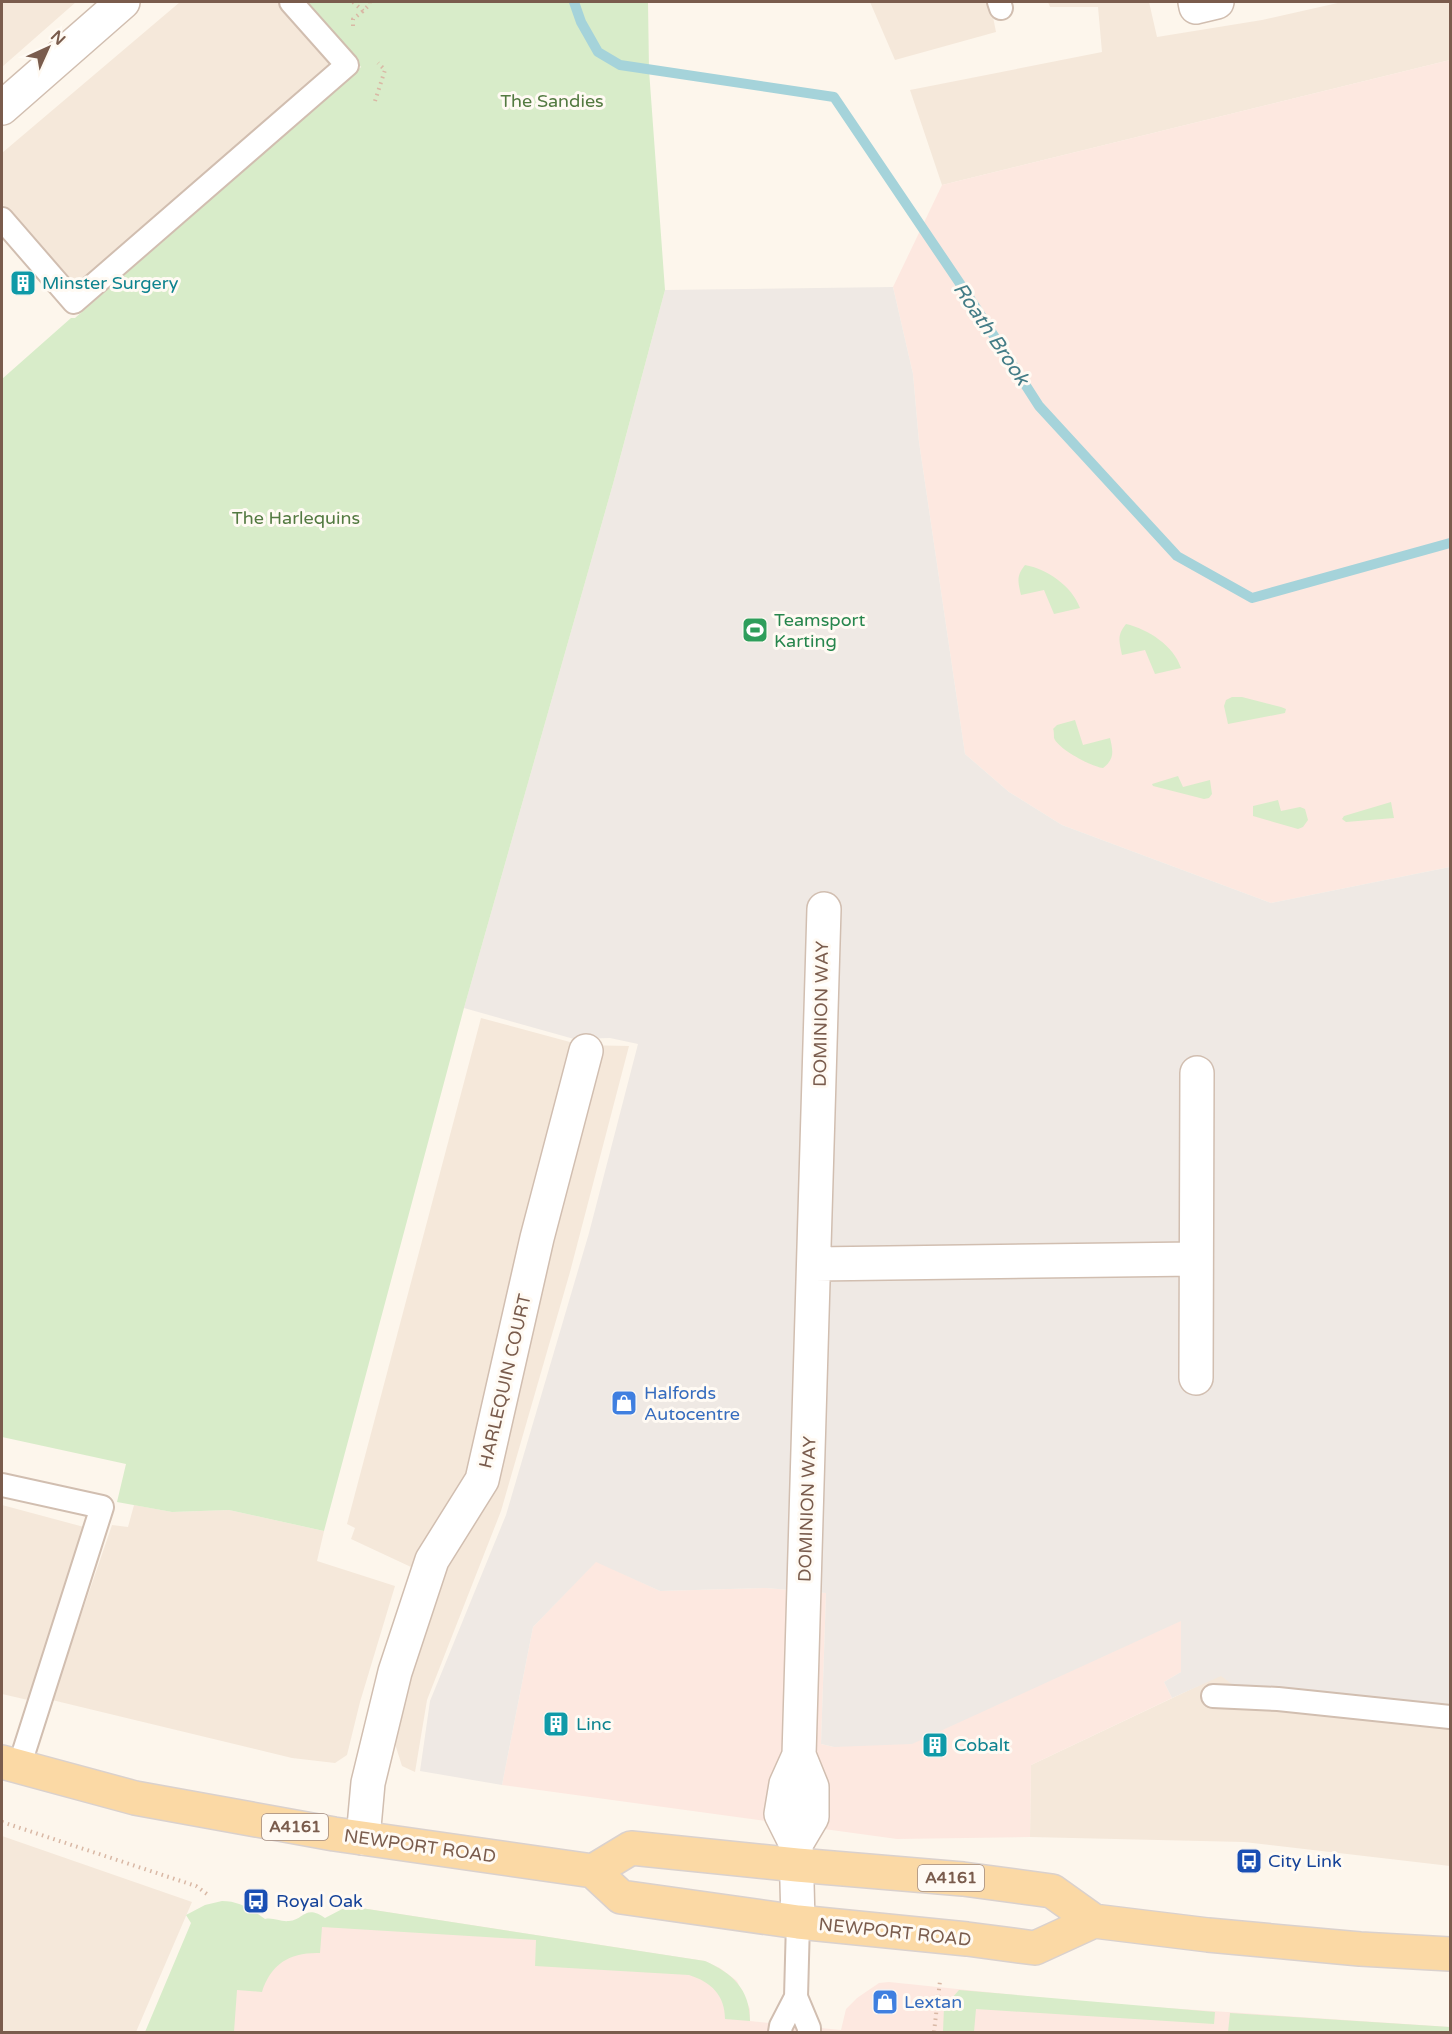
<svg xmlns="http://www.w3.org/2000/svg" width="1452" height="2034" viewBox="0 0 1452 2034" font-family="'Varela Round',sans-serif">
	<rect width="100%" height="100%" fill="#fdf6ec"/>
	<!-- residential -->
	<path fill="#f5e8da" d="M2,2H76L2,67Z
		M180,2H278L334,66L74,288L2,204V153Z
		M870,2H990L996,32L895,60Z
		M1048,2H1149L1157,37L1262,20L1342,2H1450V60L942,185L910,90L1102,52L1098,7H1050Z
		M481,1018L581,1045L629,1046L570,1272L501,1511L427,1700L415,1772L402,1766L395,1744L394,1717L441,1581L351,1539L355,1528L347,1524Z
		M2,1505L84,1527L32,1698L28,1700L2,1694Z
		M134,1505L172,1512L229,1510L324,1531L317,1561L395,1586L360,1702L347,1755L335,1763L292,1758L52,1700L112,1525L128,1527Z
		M1221,1675L1450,1708V1866L1244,1842L1030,1837L1031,1765Z
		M2,1836L192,1902L136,2032H2Z"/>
	<!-- commercial -->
	<path fill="#fde8e0" d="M1450,60V867L1271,903L1062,825L1009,792L965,754L919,442L913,374L893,287L942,185Z
		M596,1561L660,1591L766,1588L826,1593L821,1744L834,1747L1182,1620L1181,1672L1164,1682L1172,1698L1031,1765L1030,1837L897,1839L502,1785L533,1627Z
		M348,1906L705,1961L720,1968L737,1981L750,2009V2021L841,2030L846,2009L857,1998L879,1983L889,1982L1093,2003L1450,2027V2032H191L253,1969L321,1927Z"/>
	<!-- industrial -->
	<path fill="#efe9e4" d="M893,287L913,374L919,442L965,754L1009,792L1062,825L1271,903L1450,867V1708L1237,1688L1221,1676L1172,1698L1164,1682L1181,1672V1621L912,1744L834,1747L821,1744L826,1593L766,1588L660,1591L596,1562L533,1627L502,1785L420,1771L430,1701L506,1515L589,1233L638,1044L610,1038L574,1039L464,1008L613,484L665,290Z"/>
	<!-- green -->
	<path fill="#d8ecc9" d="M304,2H648L649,70L665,290L613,484L464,1008L324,1531L229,1510L172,1512L117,1502L126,1464L2,1437V379L71,318H75L338,89L361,67Z
		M1025,565C1047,569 1072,586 1080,608L1054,614L1044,590L1021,595C1018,582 1016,576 1025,565Z
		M1126,624C1148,629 1174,646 1181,668L1155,674L1145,650L1122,655C1119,641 1117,635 1126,624Z
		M1232,697H1242L1281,707L1286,709L1285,713L1228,724L1224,706L1226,700Z
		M1075,720L1083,745L1110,738C1113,751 1115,759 1103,768C1092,767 1058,749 1054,738C1054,738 1054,729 1053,729L1057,725Z
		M1178,776L1183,787L1210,780L1212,794L1209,798L1204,799L1153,786L1152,784Z
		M1278,800L1281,811L1300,807L1305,809L1308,820L1303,827L1298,829L1253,816V806Z
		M1391,802L1394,818L1346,822L1342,819L1344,816Z
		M222,1901C239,1901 251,1909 265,1919C273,1917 280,1922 289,1921C304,1920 305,1904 325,1918L348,1906L705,1961C732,1973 750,1989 750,2021L725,2019C725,1995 711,1982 689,1975L535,1966L536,1940L322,1927L320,1953C291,1952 271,1963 262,1992L237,1990L234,2032H145L191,1923L186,1915L205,1905Z
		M959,1990L1215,2012L1214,2024L976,2009L974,2032H943L944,2007Z
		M1230,2013L1450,2027V2032L1280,2031V2032H1228Z"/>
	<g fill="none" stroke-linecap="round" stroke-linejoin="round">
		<!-- stream -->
		<path stroke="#a5d3da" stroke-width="10" d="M574,2L581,22L598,52L620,65L834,97L965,291L1039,406L1177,556L1252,598L1450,543"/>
		<!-- lane casing -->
		<g stroke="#d1beb0" stroke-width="26">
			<path id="lane" d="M999,2L1001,8
				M2,219L74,302L347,65L291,2
				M2,1485L102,1507L19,1767
				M1213,1696L1278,1699L1450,1717
				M798,1922L796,1997L809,2028V2032
				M780,2032L781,2026L796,1997"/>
		</g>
		<!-- street casing -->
		<g stroke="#d1beb0" stroke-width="36">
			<path id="street" d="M1195,2L1196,7L1217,2
				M2,108L123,2
				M815,1264L1195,1259
				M1196,1378L1197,1073
				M363,1838L368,1783L395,1672L432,1560L482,1480L537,1238L586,1051
				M796,1844L812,1817V1787L799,1755L824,909
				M798,1922L796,1844L781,1814L786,1784L799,1755"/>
		</g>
		<!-- primary casing -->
		<g stroke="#dad1cd" stroke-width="36">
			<path id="primary" d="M2,1762L135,1798L334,1834L593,1871L621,1897L798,1922L967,1939L1035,1948L1094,1921
				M593,1871L631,1848L797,1865L963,1879L1052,1891L1094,1921L1208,1935L1360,1949L1450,1954"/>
		</g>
		<!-- path -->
		<path stroke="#d9b8a5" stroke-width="4" stroke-dasharray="1.5 4.5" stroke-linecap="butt" d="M353,2L363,11L370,4V2
			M353,26V19L363,11
			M375,101L385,70L378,63
			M2,1822L196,1886L207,1894
			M934,2032L940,1981"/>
		<!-- lane -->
		<use href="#lane" stroke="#fff" stroke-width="22"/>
		<!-- street -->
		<use href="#street" stroke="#fff" stroke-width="33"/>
		<!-- primary -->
		<use href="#primary" stroke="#fbd9a5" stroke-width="33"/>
	</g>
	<!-- icons -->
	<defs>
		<g id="building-square" transform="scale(1.35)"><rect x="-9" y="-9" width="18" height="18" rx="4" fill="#0f9aa8" stroke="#fffaf3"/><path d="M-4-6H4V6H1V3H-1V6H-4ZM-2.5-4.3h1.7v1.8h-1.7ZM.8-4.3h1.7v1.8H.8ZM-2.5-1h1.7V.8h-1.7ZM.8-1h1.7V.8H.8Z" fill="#fff"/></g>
		<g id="stadium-square" transform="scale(1.35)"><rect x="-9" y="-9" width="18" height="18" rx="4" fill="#2e9e5b" stroke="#fffaf3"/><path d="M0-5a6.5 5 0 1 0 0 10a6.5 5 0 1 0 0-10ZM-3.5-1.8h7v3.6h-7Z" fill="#fff"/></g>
		<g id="shop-square" transform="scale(1.35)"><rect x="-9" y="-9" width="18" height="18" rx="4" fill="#3f7fe0" stroke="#fffaf3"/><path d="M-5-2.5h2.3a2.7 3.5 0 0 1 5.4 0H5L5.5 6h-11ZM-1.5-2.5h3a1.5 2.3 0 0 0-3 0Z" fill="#fff"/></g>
		<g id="bus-square" transform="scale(1.35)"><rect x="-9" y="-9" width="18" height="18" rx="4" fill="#1a4fb4" stroke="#fffaf3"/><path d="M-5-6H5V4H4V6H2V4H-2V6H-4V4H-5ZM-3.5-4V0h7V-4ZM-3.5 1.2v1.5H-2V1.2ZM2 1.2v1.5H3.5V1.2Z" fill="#fff"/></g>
	</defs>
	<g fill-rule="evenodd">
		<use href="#building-square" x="23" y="283"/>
		<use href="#stadium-square" x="755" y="630"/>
		<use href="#shop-square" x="624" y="1403"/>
		<use href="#building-square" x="556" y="1724"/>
		<use href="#building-square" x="935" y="1745"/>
		<use href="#bus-square" x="1249" y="1861"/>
		<use href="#bus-square" x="256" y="1901"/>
		<use href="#shop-square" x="885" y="2002"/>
	</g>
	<g text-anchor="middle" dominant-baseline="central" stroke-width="6" stroke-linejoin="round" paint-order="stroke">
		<!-- shield labels -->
		<g fill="#fffaf3" stroke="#a28b7f" stroke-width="1.5">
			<rect x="262" y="1814" width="66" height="26" rx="4.5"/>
			<rect x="918" y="1865" width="66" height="26" rx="4.5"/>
		</g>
		<g font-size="16" font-weight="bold" fill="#7a5c4d">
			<text x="295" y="1827">A4161</text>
			<text x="951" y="1878">A4161</text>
		</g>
		<!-- park labels -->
		<g font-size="18" fill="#537a41" stroke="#fffaf3">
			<text x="552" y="101">The Sandies</text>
			<text x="296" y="518">The Harlequins</text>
		</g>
		<!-- culture labels -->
		<g font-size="18" fill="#0d838f" stroke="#fffaf3" text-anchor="start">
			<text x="42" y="283">Minster Surgery</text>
			<text x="576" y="1724">Linc</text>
			<text x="954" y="1745">Cobalt</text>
		</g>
		<!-- leisure labels -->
		<g font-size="18" fill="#27864d" stroke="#fffaf3" text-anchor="start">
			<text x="774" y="620">Teamsport<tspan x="774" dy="21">Karting</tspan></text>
		</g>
		<!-- street labels -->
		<g font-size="18" fill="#7a5c4d" stroke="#fffaf3">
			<text transform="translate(821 1014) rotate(-89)">DOMINION WAY</text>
			<text transform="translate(505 1381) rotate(-77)">HARLEQUIN COURT</text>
			<text transform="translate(807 1509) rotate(-88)">DOMINION WAY</text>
			<text transform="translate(420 1846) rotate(8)">NEWPORT ROAD</text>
			<text transform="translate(895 1932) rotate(6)">NEWPORT ROAD</text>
		</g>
		<!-- shop labels -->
		<g font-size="18" fill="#366cbe" stroke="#fffaf3" text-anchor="start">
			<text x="644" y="1393">Halfords<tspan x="644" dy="21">Autocentre</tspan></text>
			<text x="904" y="2002">Lextan</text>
		</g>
		<!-- transit labels -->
		<g font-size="18" fill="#164399" stroke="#fffaf3" text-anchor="start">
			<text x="1268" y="1861">City Link</text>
			<text x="276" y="1901">Royal Oak</text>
		</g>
		<!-- water labels -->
		<g font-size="20" font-style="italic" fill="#437c86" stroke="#fffaf3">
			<text transform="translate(991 334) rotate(56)">Roath Brook</text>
		</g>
	</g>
	<!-- border -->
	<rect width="1452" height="2034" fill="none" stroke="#7a5c4d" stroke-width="6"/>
	<!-- north arrow -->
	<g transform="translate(48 48) rotate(45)" stroke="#fffaf3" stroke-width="4.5" paint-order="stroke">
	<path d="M0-4.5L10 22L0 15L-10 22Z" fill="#7a5c4d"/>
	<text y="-9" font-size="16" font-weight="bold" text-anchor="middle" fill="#7a5c4d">N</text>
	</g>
</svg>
